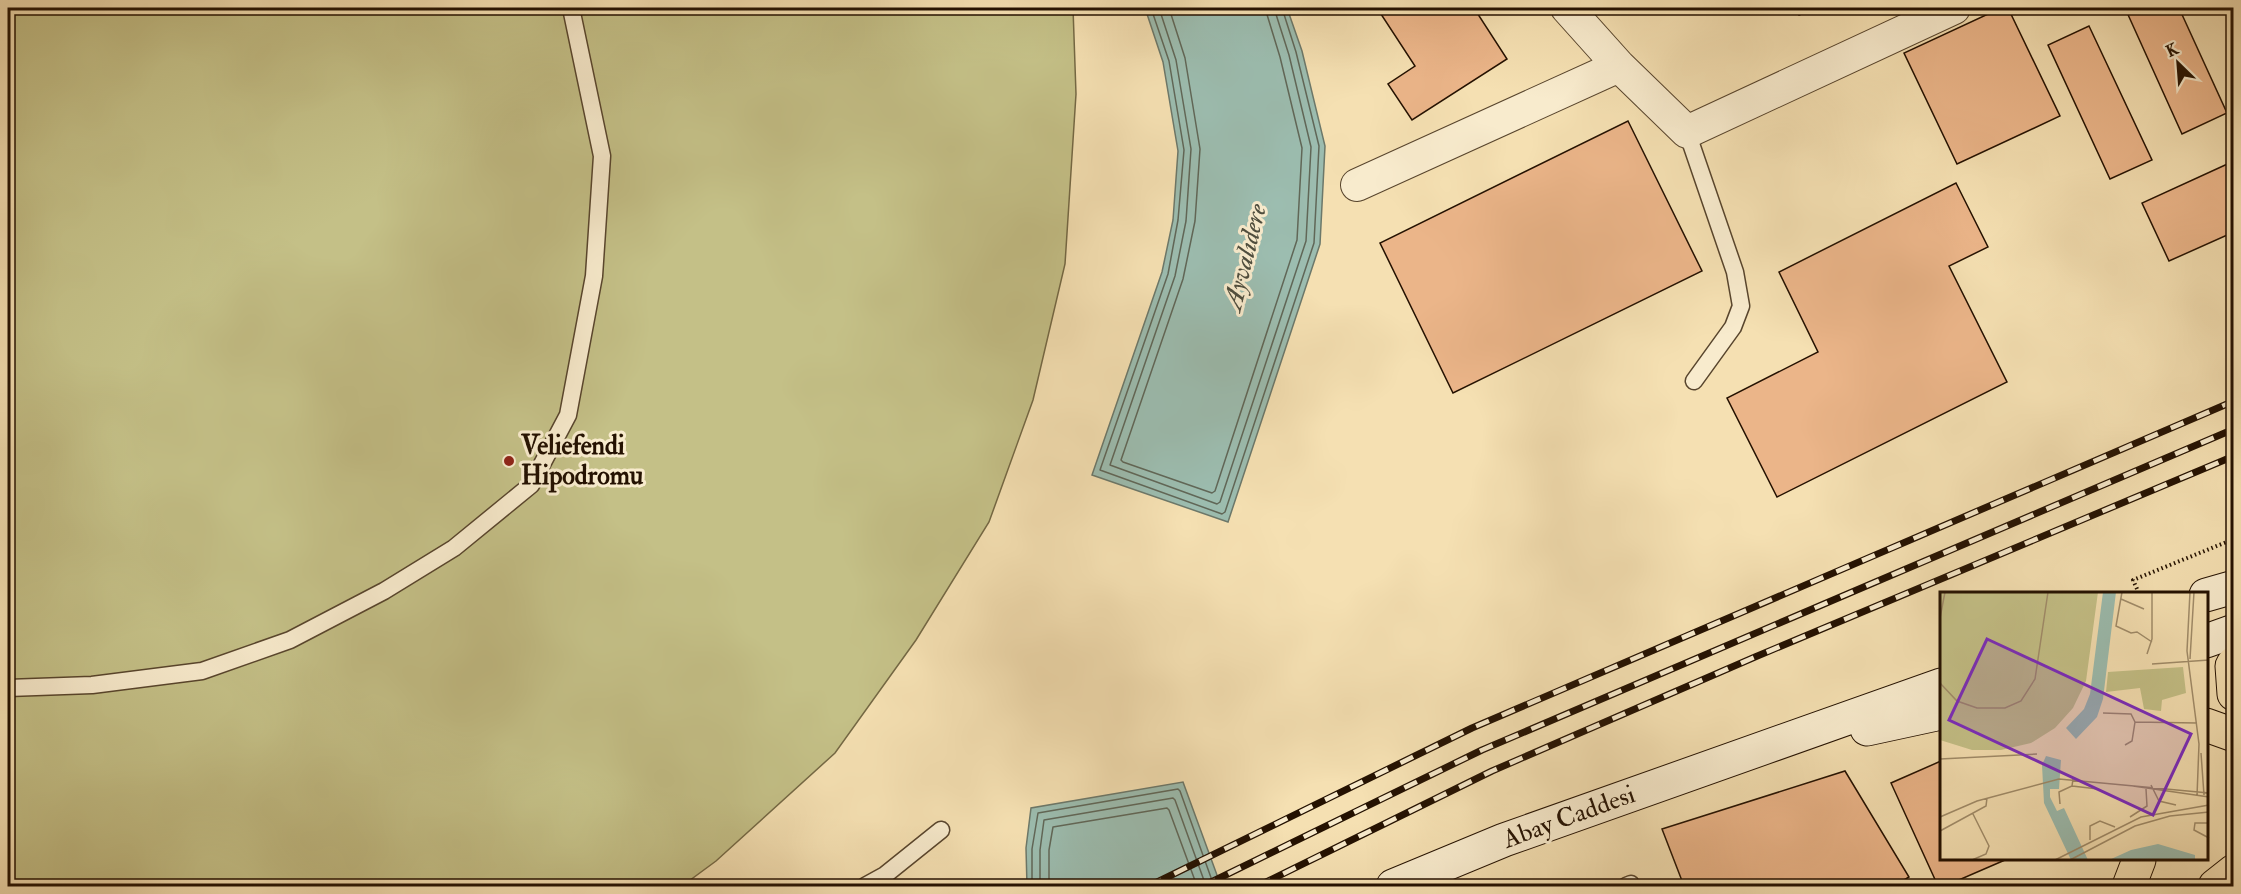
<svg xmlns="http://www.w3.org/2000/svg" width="2241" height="894" viewBox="0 0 2241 894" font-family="'IM FELL Double Pica',serif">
	<rect width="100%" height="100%" fill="#f5e0b2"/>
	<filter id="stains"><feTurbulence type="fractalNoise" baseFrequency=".00333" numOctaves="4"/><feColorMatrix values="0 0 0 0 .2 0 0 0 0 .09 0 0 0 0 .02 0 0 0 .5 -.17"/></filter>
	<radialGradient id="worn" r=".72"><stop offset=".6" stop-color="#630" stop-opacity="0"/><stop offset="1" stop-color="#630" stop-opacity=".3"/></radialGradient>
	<!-- green -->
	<path fill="#c4c087" stroke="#746844" stroke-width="1.5" d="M8,8H1073L1076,94L1065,264L1033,400L989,522L916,640L835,753L716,861L682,886H8Z"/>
	<!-- water -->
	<path fill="#9cbdb0" stroke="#6c786a" stroke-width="1.5" d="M1145,8H1287L1302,51L1325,146L1320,244L1228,522L1092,475L1162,272L1173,220L1178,151L1163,62Z
		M1183,782L1221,886H1027L1026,848L1031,808Z"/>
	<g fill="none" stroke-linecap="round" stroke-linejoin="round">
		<!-- shore -->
		<path stroke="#606758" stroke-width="1.5" d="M1151,8L1169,61L1184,150L1178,220L1168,274L1100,470L1222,514L1225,512L1314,243L1319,146L1296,52L1282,8
			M1159,8L1176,60L1191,149L1186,221L1175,276L1110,465L1217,504L1220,502L1306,241L1311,147L1289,55L1274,8
			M1169,8L1185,58L1200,149L1195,221L1183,279L1121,460L1123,462L1212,493L1215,491L1297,240L1302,148L1280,57L1265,8
			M1032,886V849L1038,813L1178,789L1180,791L1214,886
			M1040,886V850L1044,820L1173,798L1175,800L1206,886
			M1049,886V850L1053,827L1167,808L1169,810L1197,886"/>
	</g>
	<!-- building -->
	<path fill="#ebb589" stroke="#241101" stroke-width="1.5" d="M1377,8H1474L1507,59L1412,120L1388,84L1415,66Z
		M1796,8H1819L1799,15Z
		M2001,8H2008L2060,116L1957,164L1904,53Z
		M2125,8H2179L2227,113L2182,134Z
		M2089,26L2152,160L2110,179L2048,45Z
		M1628,121L1702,271L1453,393L1380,243Z
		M2234,161V232L2169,261L2142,203Z
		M1956,183L1988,247L1949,266L2007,382L1777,497L1727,398L1818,352L1779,272Z
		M1941,761V860H2005L1945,886H1938L1891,783Z
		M1845,771L1909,877L1894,886H1684L1662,829Z"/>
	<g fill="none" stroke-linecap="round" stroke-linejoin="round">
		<!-- lane casing -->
		<g stroke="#58452d" stroke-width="19">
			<path id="lane" d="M1687,132L1735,272L1741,306L1733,327L1694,381
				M8,688L92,685L202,671L290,640L384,591L454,548L531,485L568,415L594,276L602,156L571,8
				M865,886L885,875L941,830
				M1626,886L1631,884"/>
		</g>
		<!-- street casing -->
		<g stroke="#58452d" stroke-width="34">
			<path id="street" d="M1567,8L1619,66
				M1357,185L1619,66L1687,132L1954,8"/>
		</g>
		<!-- secondary casing -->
		<g stroke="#241101" stroke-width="35">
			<path id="secondary" d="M2206,595L2234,587
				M2206,641L2234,631
				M1867,729L1941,713
				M1393,886L1504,840L1941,685"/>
		</g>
		<!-- highway casing -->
		<g stroke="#241101" stroke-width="35">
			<path id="highway" d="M2234,663L2232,666L2234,694
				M2206,725L2234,735
				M2129,886L2139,860
				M2215,886L2234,871"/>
		</g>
		<!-- path -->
		<path stroke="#241101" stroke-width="4" stroke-dasharray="1.5 3" stroke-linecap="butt" d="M2137,589L2133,580L2234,539"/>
		<!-- lane -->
		<use href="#lane" stroke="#f8ebcd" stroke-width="16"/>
		<!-- street -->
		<use href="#street" stroke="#f8ebcd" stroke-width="32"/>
		<!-- secondary -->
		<use href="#secondary" stroke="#f8ebcd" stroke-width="33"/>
		<!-- highway -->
		<use href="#highway" stroke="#f5e0b2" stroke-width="33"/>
		<!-- rail casing -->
		<g stroke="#241101" stroke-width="7">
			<path id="rail" d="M1149,886L1472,728L2234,401
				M1203,886L1482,750L2234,429
				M1258,886L1492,771L1755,657L2234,456"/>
		</g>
		<!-- rail -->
		<use href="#rail" stroke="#f8ebcd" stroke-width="4.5" stroke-dasharray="14" stroke-linecap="butt"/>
	</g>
	<!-- markers -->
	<circle fill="#8f2418" stroke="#f8ebcd" stroke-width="2" cx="509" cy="461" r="6"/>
	<g text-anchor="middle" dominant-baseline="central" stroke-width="6" stroke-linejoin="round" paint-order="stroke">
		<!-- poi labels -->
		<g font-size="26" font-weight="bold" fill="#241101" stroke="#f8ebcd" text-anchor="start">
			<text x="521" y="446">Veliefendi<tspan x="521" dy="30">Hipodromu</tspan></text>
		</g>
		<!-- street labels -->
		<g font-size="26" fill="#241101" stroke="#f8ebcd">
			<text transform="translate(1569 817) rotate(-20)">Abay Caddesi</text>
		</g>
		<!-- water labels -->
		<g font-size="27" font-style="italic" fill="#4e4d3e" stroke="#f8ebcd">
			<text transform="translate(1245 257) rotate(-76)">Ayvalıdere</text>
		</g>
	</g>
	<!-- overview -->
	<g transform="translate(1940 592)">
		<rect width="268" height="268" fill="#f5e0b2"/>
		<path d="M0,0H158L146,89L133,116L115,136L91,151L61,158H32L0,148ZM243,75L246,101L222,108L221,119L204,117L200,96L166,100L168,80Z" fill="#c4c087"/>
		<path d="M163,0H176L163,107L157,125L136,147L126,136L144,117L150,102ZM106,164L121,168L119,197H110V205L117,219L124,216L148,268H131L104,211L102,173ZM218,252L255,263V268H169L191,258Z" fill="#9cbdb0"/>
		<path fill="none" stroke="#a18d6b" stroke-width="1.5" d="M182,0L176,34L191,41L197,40L212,50M250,0L247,59L259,152L257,204M181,7L204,17M0,26L5,0M207,62L212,47V0M250,67L254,0M212,72L269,68M0,91L17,109L37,116H65L81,109L95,87L108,0M163,121L191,122L195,130L257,131M185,153L192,149L195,130M261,161L264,203M0,167L97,162M211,193L219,209L236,213M132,194L158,197M193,194L269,205M120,212L119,200L132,194L133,187M0,225L37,209L119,187L269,201M190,225L207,214L206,197M269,231H255L254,238L269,246M0,239L46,214L47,206M150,248V234L160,229L175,235M32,268L46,262L49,254L33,222M115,268L201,225L269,213M130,268L195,234L230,224L269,220"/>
		<path fill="#7b2cbf" fill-opacity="0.15" stroke="#7b2cbf" stroke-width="3" d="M47,47L251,142L213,223L9,128Z"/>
		<rect width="268" height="268" fill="none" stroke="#241101" stroke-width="3"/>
	</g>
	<!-- margin -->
	<rect width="2241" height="894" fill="none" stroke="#f5e0b2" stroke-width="30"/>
	<rect x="9" y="9" width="2223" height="876" fill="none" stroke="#241101" stroke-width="3"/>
	<rect x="15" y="15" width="2211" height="864" fill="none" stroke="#241101" stroke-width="1.5"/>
	<!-- north arrow -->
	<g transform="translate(2178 63) rotate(335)" stroke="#f8ebcd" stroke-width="4.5" paint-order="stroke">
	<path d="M0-4.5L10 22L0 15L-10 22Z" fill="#241101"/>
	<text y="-9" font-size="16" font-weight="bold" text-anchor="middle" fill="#241101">K</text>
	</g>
	<rect width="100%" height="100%" filter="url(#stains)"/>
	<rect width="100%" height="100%" fill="url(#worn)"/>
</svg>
